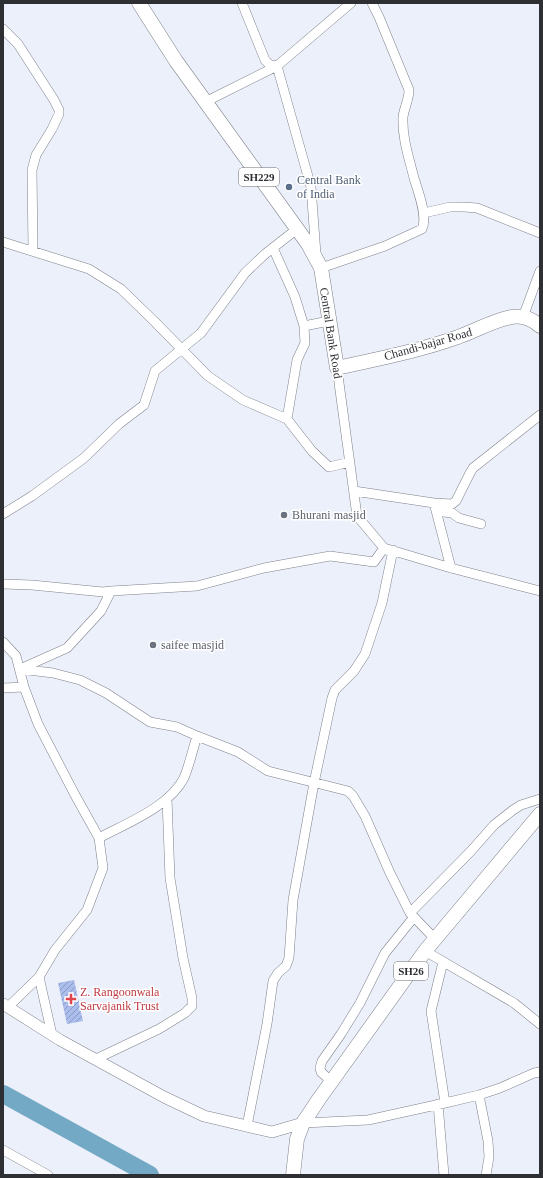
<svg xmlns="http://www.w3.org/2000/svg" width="543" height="1178" viewBox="0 0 543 1178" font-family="Georgia,serif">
	<defs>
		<pattern id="building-hatch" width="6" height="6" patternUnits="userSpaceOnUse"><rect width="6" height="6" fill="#aabdec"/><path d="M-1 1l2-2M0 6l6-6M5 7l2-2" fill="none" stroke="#8b9ac0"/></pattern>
	</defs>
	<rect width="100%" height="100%" fill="#ecf0fb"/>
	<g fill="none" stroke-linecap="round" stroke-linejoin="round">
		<!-- river -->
		<path stroke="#74a9c5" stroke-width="18" d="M3,1094L150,1175"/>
	</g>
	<!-- building -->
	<path fill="url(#building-hatch)" d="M74,980L83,1021L67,1024L58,983Z"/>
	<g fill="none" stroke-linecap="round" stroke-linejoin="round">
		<!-- minor casing -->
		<g stroke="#7d818a" stroke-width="10">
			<path id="minor" d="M242,3L265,60L270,65L277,66
				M3,29L18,44L54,100L59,110V114L52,129L36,155L32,170L33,250
				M205,102L277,66
				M424,213L450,207H464L477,208L540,233
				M3,242L89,269L121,289L155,322L208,376L243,400L287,419L312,451L329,467L350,462
				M273,248L295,297L304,326L305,343L297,360L287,419
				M316,254L311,187L277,66L351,3
				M321,268L385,246L422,229C428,217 418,191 414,178C409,158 402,138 403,117C404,108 409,100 409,90L379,17L372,3
				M523,317L540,271
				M304,326L329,321
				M337,368L357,516L384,548L451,568L540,591
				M354,491L434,503L452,504L456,501L470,473L473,468L540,415
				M434,503L451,568
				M436,511L452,513L459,518L481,524
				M3,514L32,496L84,458L119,424L144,405L155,371L201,333L245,273L265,254L297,229
				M3,584L32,585L103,592L111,591L197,586L264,568L330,556L374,562L384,548
				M3,642L16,656L24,687L38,724L75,795L99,838L103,868L87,910L55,950L39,977L52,1035
				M20,669L53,673L80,680L106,693L150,722L177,727L197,736L238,752L268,771L348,791L353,796L365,816L390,873L410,913L435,939
				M20,669L67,648L101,611L111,591
				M3,688L24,687
				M99,838C127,823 169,807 184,778C189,766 193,749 197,736
				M410,913L471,851L494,825L513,810L521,805L540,799
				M425,951L514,1003L540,1024
				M443,962L431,1011L445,1103
				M8,1007L39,977
				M96,1059L159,1029L185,1013L192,1006V998L183,958L170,878L167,799
				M332,1082L321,1072L320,1068L322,1061L341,1034L360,1003L385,953L414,917
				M479,1095L488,1141L489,1157L486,1175
				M438,1104L444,1175
				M303,1123L368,1120L445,1103L479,1095L500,1088L534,1073L540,1072
				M247,1126L267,1024L273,981L278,973L286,966L289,958L293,900L314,783L332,698L335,690L354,671L365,654L382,603L393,550
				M3,1150L48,1175"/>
		</g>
		<!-- tertiary casing -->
		<g stroke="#7d818a" stroke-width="12">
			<path id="tertiary" d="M3,1004L60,1040L164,1097L204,1116L272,1132L303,1123"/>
		</g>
		<!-- primary casing -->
		<g stroke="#7d818a" stroke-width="15">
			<path id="primary" d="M139,3L176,61L308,244L321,268L337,368C377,359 419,351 458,337C476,331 493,320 512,317C522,315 532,319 540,326
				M293,1175L297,1139L303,1123L319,1099L425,951L540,814"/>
		</g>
		<!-- minor -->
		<use href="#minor" stroke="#fff" stroke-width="9"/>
		<!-- tertiary -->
		<use href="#tertiary" stroke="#fff" stroke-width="11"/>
		<!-- primary -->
		<use href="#primary" stroke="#fff" stroke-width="14"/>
	</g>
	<!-- markers -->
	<circle fill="#5c6f8a" stroke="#fff" stroke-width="1.5" cx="289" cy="187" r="4"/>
	<g fill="#6b7280" stroke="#fff" stroke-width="1.5">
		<circle cx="284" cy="515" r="4"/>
		<circle cx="153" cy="645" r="4"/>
	</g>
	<path fill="#e0444e" stroke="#fff" stroke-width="1.5" d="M69 993h4v4h4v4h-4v4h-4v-4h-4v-4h4z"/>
	<g text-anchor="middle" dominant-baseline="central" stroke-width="3" stroke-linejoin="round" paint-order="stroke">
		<!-- shield labels -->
		<g fill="#fff" stroke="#6c6d70" stroke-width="1">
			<rect x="239" y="168" width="40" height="18" rx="3"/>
			<rect x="394" y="962" width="34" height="18" rx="3"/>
		</g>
		<g font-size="11" font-weight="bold" fill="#2d2f33">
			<text x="259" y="177">SH229</text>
			<text x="411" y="971">SH26</text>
		</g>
		<!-- service labels -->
		<g font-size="12" fill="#4e5e75" stroke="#fff" text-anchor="start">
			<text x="297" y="180">Central Bank<tspan x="297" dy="14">of India</tspan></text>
		</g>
		<!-- street labels -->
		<g font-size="12" fill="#2d2f33" stroke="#fff">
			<text transform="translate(331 333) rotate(81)">Central Bank Road</text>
			<text transform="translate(428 344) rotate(-16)">Chandi-bajar Road</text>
		</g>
		<!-- worship labels -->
		<g font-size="12" fill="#5b616d" stroke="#fff" text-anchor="start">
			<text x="292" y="515">Bhurani masjid</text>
			<text x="161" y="645">saifee masjid</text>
		</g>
		<!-- health labels -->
		<g font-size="12" fill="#be3a42" stroke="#fff" text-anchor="start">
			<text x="80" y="992">Z. Rangoonwala<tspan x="80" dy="14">Sarvajanik Trust</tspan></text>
		</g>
	</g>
	<!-- border -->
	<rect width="543" height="1178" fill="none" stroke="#2d2f33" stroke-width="8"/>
</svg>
